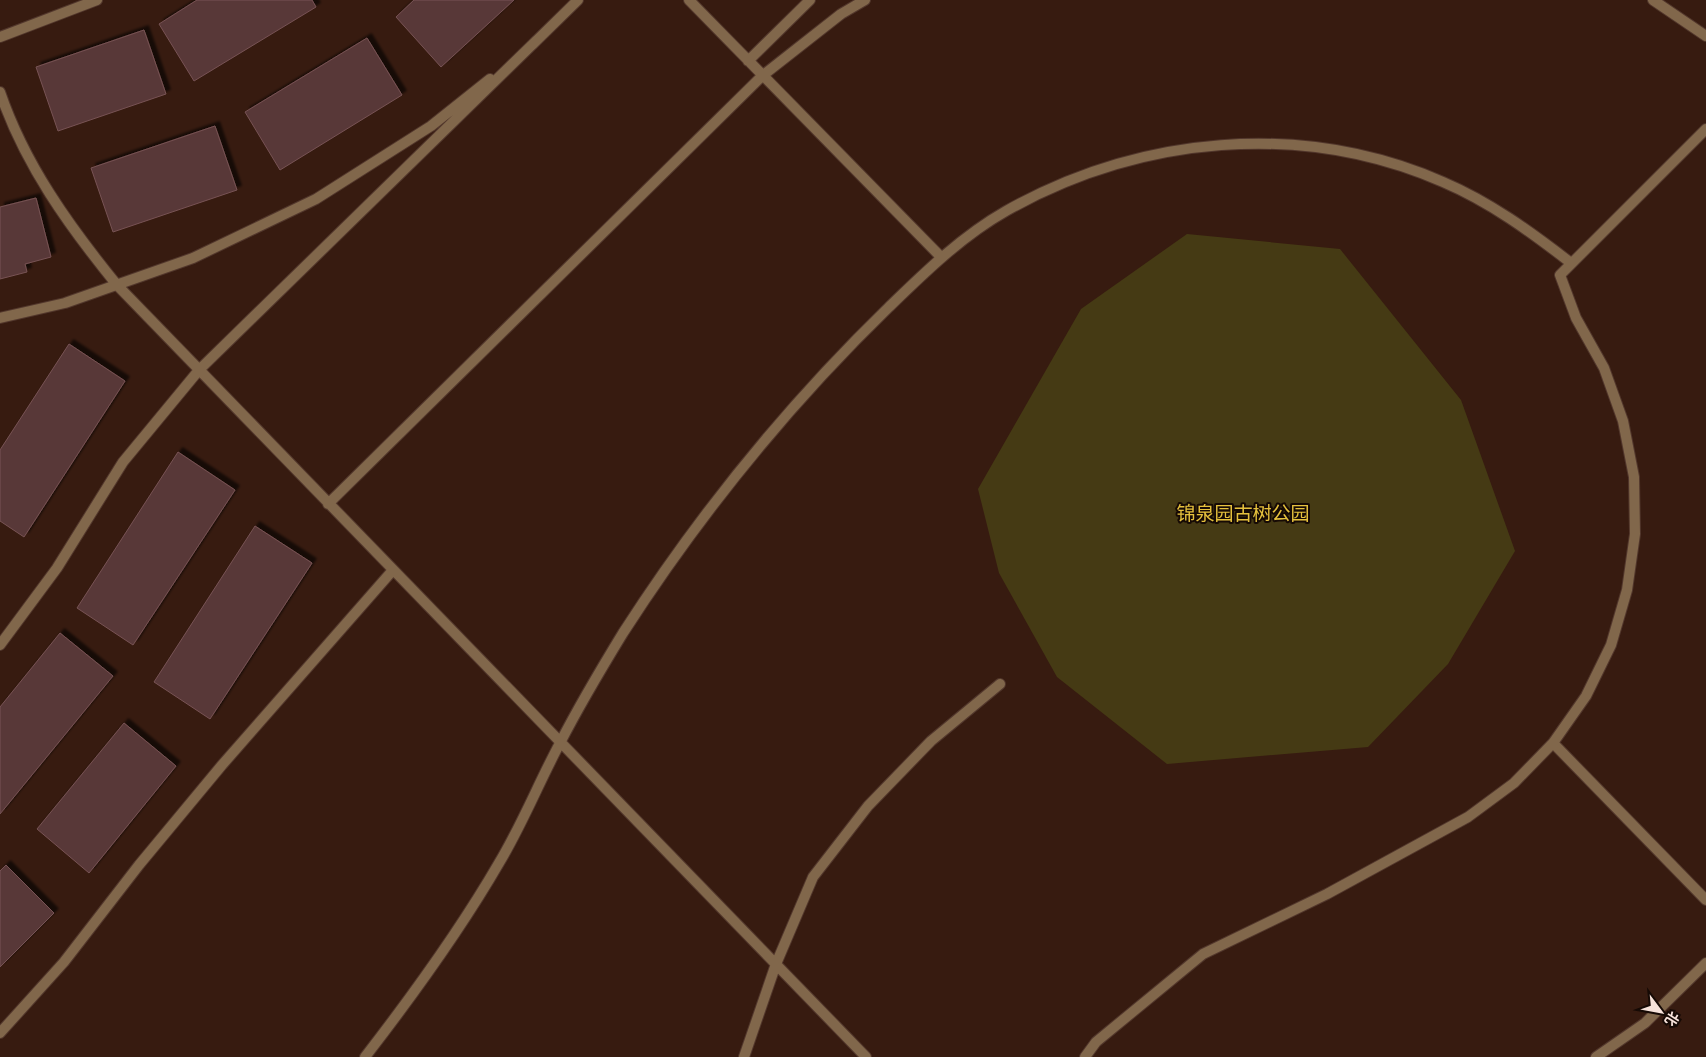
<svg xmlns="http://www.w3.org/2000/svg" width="1706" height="1057" viewBox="0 0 1706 1057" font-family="'Alegreya Sans','Noto Sans SC',sans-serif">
	<defs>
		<filter id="shadow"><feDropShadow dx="4.5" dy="-4.5" stdDeviation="1" flood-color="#0009"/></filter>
	</defs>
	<rect width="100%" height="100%" fill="#371b10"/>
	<!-- green -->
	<path fill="#453a14" d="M1187,234L1340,249L1461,400L1515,551L1448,664L1368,747L1167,764L1057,677L999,573L978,489L1081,309Z"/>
	<!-- building -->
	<path fill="#593738" stroke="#775354" filter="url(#shadow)" d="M197,0H312L316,7L194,81L159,24Z
		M414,0H514L441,67L396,17Z
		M144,30L166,94L58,131L36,67Z
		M367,38L402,95L280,170L245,112Z
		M215,126L237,190L113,232L91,168Z
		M36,198L51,257L25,264L27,272L0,279V207Z
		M69,344L125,381L24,537L0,521V450Z
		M178,452L235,490L133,645L77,608Z
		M255,526L312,563L210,719L154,682Z
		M60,633L113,676L0,814V707Z
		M124,723L176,766L89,873L37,829Z
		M6,865L54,913L0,967V871Z"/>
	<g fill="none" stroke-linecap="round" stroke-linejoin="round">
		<!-- service casing -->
		<g stroke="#52372c" stroke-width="12">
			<path id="service" d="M689,0L941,257
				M1653,0L1706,36
				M0,37L97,0
				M532,45L578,0
				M748,61L810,0
				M0,92C25,165 69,226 117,285L866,1057
				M0,318L65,303L193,258L316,199L431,126L490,79
				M328,504L762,76L841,14L865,0
				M0,645L57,568L123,462L199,370L537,40
				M1553,743L1706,900
				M0,1033L64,962L139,865L222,765L393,570
				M365,1057C413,995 459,932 499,863C522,825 539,782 560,743C579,706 601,669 623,633C699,515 788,405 889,307C925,272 962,236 1006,211C1139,136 1301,120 1443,182C1490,202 1531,232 1571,263
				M744,1057L776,964L813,877L868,806L931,741L1000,684
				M1085,1057L1096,1042L1203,954L1327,894L1468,817L1514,783L1553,743L1586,696L1611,645L1627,590L1635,534L1634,477L1623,421L1604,368L1576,318L1560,275L1706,129
				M1596,1057L1645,1023L1706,963"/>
		</g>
		<!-- service -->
		<use href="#service" stroke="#81674b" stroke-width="10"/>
	</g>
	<g text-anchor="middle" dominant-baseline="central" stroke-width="4" stroke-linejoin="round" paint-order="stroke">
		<!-- park labels -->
		<g font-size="19" fill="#e6c13d" stroke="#160a05">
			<text x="1243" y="514">锦泉园古树公园</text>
		</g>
	</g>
	<!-- north arrow -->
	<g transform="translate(1661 1012) rotate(122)" stroke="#160a05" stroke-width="4" paint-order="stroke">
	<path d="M0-4L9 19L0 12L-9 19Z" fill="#f7e3db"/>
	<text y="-8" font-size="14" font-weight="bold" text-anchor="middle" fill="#f7e3db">北</text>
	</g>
</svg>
